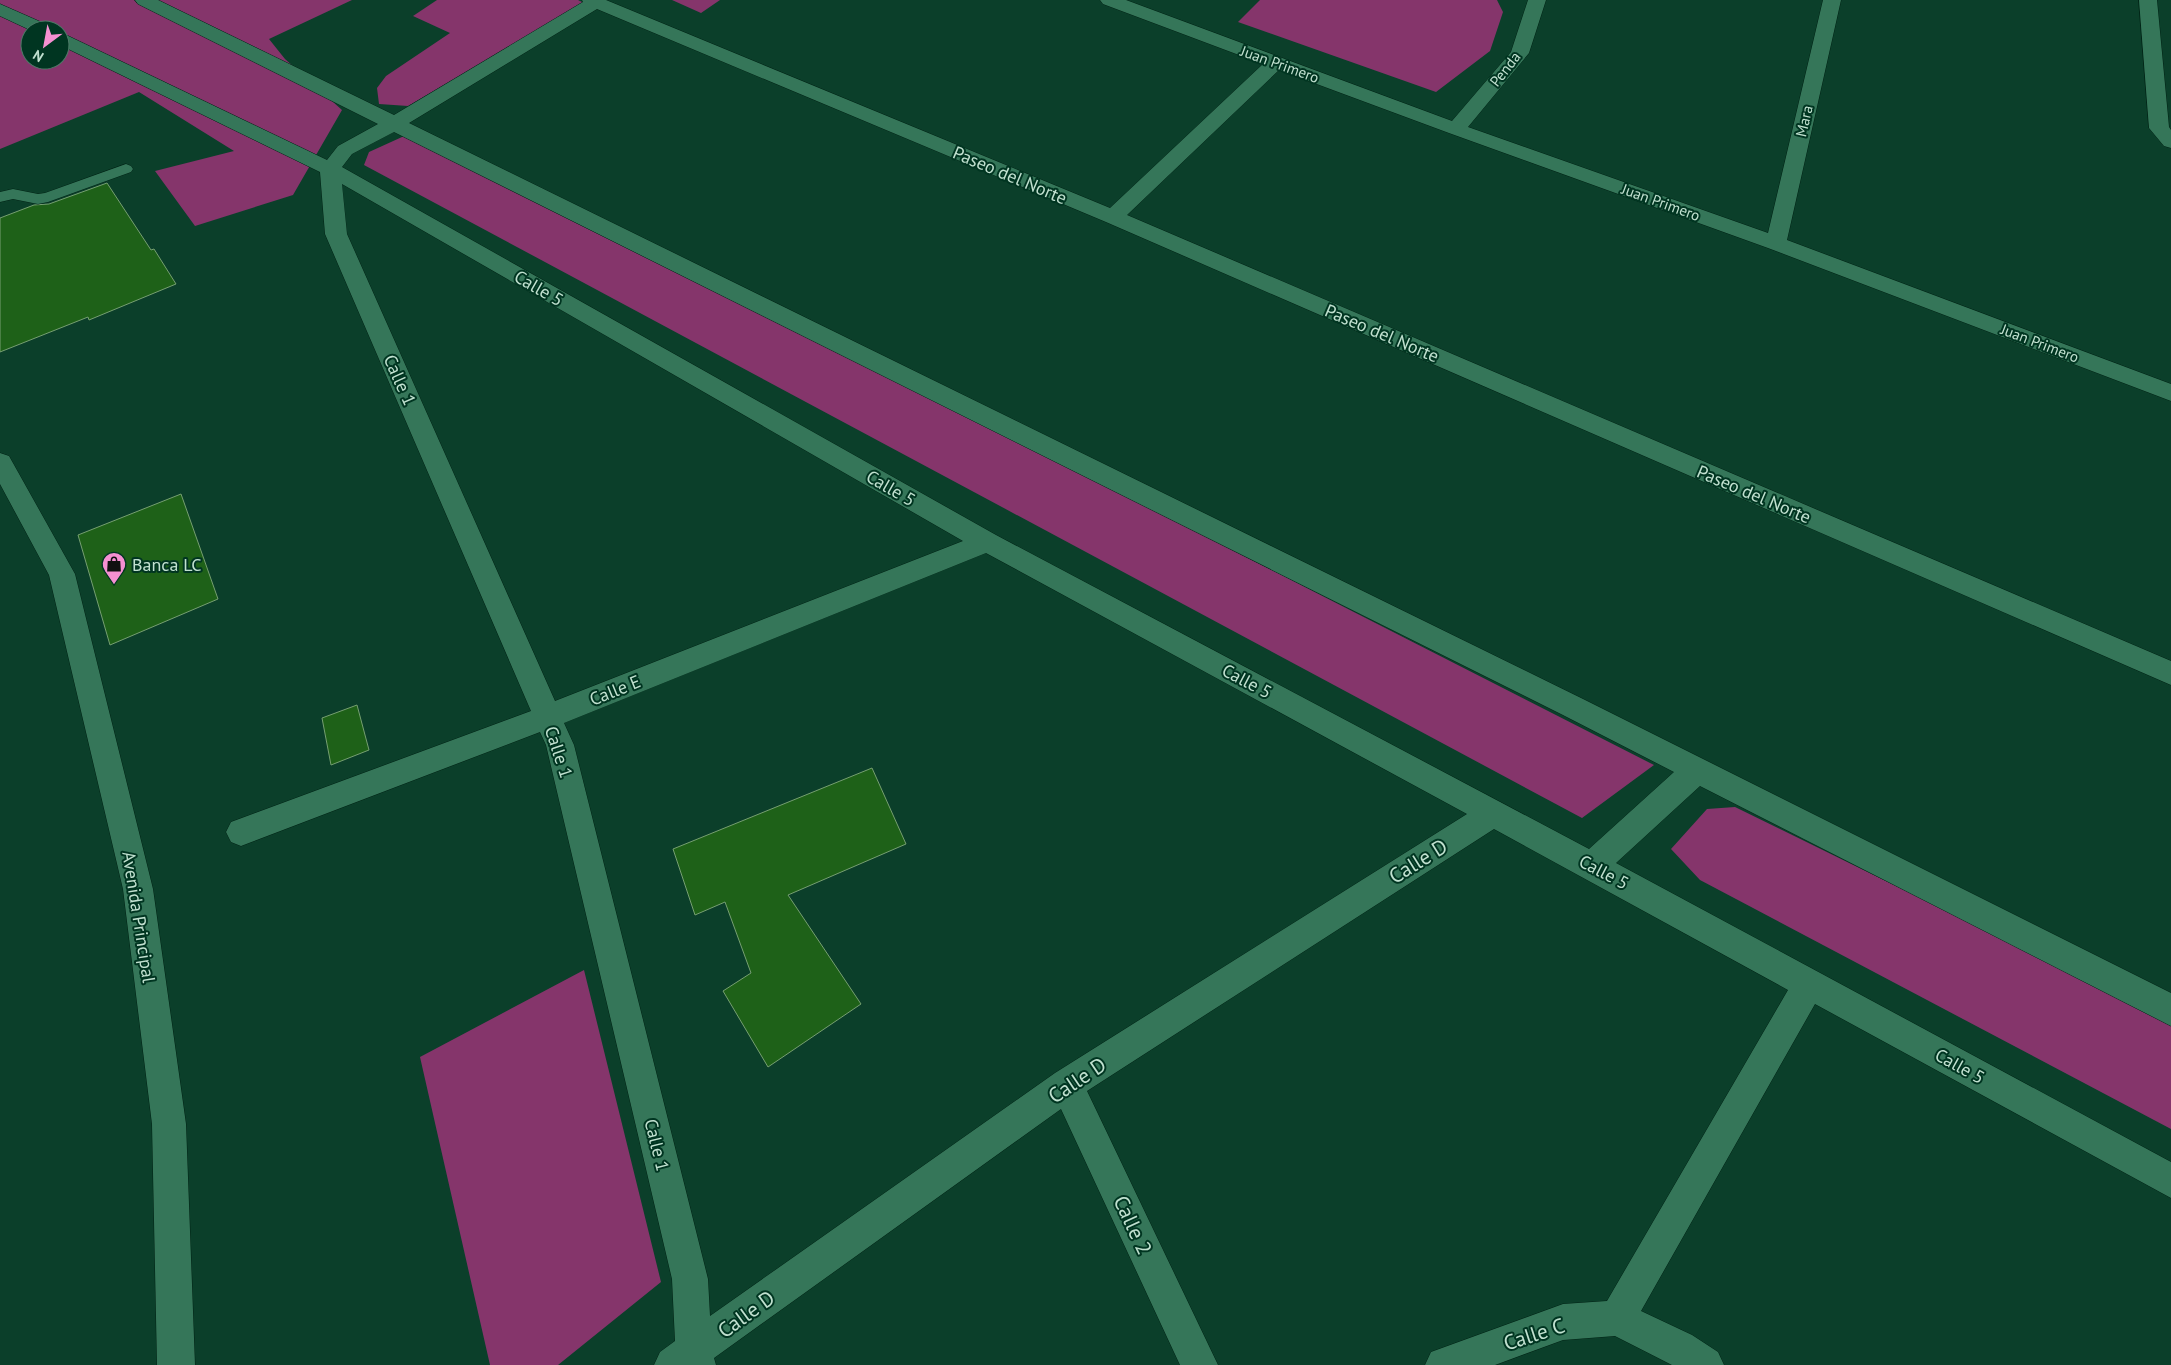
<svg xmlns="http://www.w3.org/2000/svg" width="2171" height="1365" viewBox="0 0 2171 1365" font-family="'PT Sans',sans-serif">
	<rect width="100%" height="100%" fill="#0b3f2a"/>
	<!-- green -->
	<path fill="#85356b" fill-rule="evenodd" d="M0,0H352L269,39L285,59L342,110L293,195L195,226L155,171L234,151L139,92L0,149ZM30,30H60V60H30Z
		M437,0H578L584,3L408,106L379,104L377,88L386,76L450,33L413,16Z
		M672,0H720L701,13Z
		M1260,0H1497L1503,12L1490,51L1436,92L1238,22Z
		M413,132L1654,765L1582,818L364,165L369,152Z
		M1735,807L2171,1021V1129L1700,880L1671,849L1707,809Z
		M584,970L661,1282L558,1365H490L420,1057Z"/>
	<!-- building -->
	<path fill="#1e6118" stroke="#769f71" d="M107,183L151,250L154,249L176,284L89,320L88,317L0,352V218L34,205L49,204Z
		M181,494L218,599L110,645L78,535Z
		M357,705L369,750L331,765L322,718Z
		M872,768L906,844L788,895L861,1004L768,1067L723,991L751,973L725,902L695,915L673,849Z"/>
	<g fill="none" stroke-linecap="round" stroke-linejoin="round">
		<!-- service casing -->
		<g stroke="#012315" stroke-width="1">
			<path id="service" d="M126,164L131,166L133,169L131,172L48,202L38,204L13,199L0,202V192L13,189L38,194L45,193Z"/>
		</g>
		<!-- minor casing -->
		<g stroke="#012315" stroke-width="1">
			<path id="minor" d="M135,0H158L394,115L583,2L582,0H606L1110,208L1263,64L1103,4L1100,0H1126L1452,121L1511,52L1528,0H1546L1529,53L1468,127L1768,233L1823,0H1841L1787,240L2171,384V401L1768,248L1449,133L1279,70L1127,215L2171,661V685L1106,222L597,9L409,123L1583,699L2171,993V1026L1700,786L1616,863L2171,1162V1198L1815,1004L1641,1311L1692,1335L1718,1352L1724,1365H1672L1615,1336L1563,1340L1495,1365H1425L1431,1352L1563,1304L1607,1301L1788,990L1494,829L1087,1091L1218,1365H1180L1061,1109L714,1358L716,1365H654L660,1352L675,1341L672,1279L546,745L540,732L241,846L231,842L226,832L231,822L531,711L325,234L320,172L60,45V32L327,160L338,146L378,124L138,4ZM394,132L1563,715L1674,772L1589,849L996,535L342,167L352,154ZM342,184L963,541L555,701L347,234ZM986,553L1467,814L1055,1073L710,1316L708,1279L574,745L564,723Z
				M2139,0H2157L2169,127L2171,130V148L2164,146L2149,128Z
				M0,4L50,26L53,30H30L0,16Z"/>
		</g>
		<!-- tertiary casing -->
		<g stroke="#012315" stroke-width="1">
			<path id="tertiary" d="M0,453L9,456L75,574L153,889L186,1124L195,1365H157L152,1124L123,889L49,575L0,484Z"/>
		</g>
		<!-- service -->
		<use href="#service" fill="#357659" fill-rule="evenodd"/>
		<!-- minor -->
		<use href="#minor" fill="#357659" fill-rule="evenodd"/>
		<!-- tertiary -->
		<use href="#tertiary" fill="#357659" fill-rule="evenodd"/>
	</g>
	<!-- icons -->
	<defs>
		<g id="shop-pin" transform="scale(1.25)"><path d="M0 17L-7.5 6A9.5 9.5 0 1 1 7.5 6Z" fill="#f590d1" stroke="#003521"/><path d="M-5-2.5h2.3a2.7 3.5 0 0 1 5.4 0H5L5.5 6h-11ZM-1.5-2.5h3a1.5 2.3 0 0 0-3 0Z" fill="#111"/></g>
	</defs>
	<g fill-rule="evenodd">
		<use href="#shop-pin" x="114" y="564"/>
	</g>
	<g text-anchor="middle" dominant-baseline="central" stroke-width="4" stroke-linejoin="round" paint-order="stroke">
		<!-- far-street labels -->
		<g font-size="15" fill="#c1e1d0" stroke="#003521">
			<text transform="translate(1280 64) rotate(20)">Juan Primero</text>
			<text transform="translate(1505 69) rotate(-52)">Penda</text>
			<text transform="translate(1804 121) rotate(-77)">Mara</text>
			<text transform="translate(1661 202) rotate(20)">Juan Primero</text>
			<text transform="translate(2040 343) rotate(21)">Juan Primero</text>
		</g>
		<!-- street labels -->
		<g font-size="18" fill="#c1e1d0" stroke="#003521">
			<text transform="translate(1010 175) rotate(23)">Paseo del Norte</text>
			<text transform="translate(539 288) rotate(30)">Calle 5</text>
			<text transform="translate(1382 333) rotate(23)">Paseo del Norte</text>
			<text transform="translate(400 380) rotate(66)">Calle 1</text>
			<text transform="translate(891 488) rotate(30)">Calle 5</text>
			<text transform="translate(1754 494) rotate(23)">Paseo del Norte</text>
			<text transform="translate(1247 681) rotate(28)">Calle 5</text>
			<text transform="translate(615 690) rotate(-22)">Calle E</text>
			<text transform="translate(559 752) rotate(72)">Calle 1</text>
			<text transform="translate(1604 872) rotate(28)">Calle 5</text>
			<text transform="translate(139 917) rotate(81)">Avenida Principal</text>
			<text transform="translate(1960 1066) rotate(29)">Calle 5</text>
			<text transform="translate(657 1145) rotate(76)">Calle 1</text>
		</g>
		<!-- poi labels -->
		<g font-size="18" fill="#c1e1d0" stroke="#003521" text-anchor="start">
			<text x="132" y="564">Banca LC</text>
		</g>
		<!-- near-street labels -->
		<g font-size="21" fill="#c1e1d0" stroke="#003521">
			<text transform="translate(1418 861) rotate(-32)">Calle D</text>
			<text transform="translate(1077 1080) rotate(-34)">Calle D</text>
			<text transform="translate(1133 1225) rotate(65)">Calle 2</text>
			<text transform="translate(746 1314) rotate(-36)">Calle D</text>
			<text transform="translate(1534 1334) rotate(-18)">Calle C</text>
		</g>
	</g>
	<!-- north arrow -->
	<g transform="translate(45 45) rotate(212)"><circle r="24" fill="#003521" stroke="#4d7a67"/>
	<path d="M0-4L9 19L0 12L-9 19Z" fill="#f590d1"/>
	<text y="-8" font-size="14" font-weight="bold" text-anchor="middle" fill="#c1e1d0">N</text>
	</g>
</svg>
